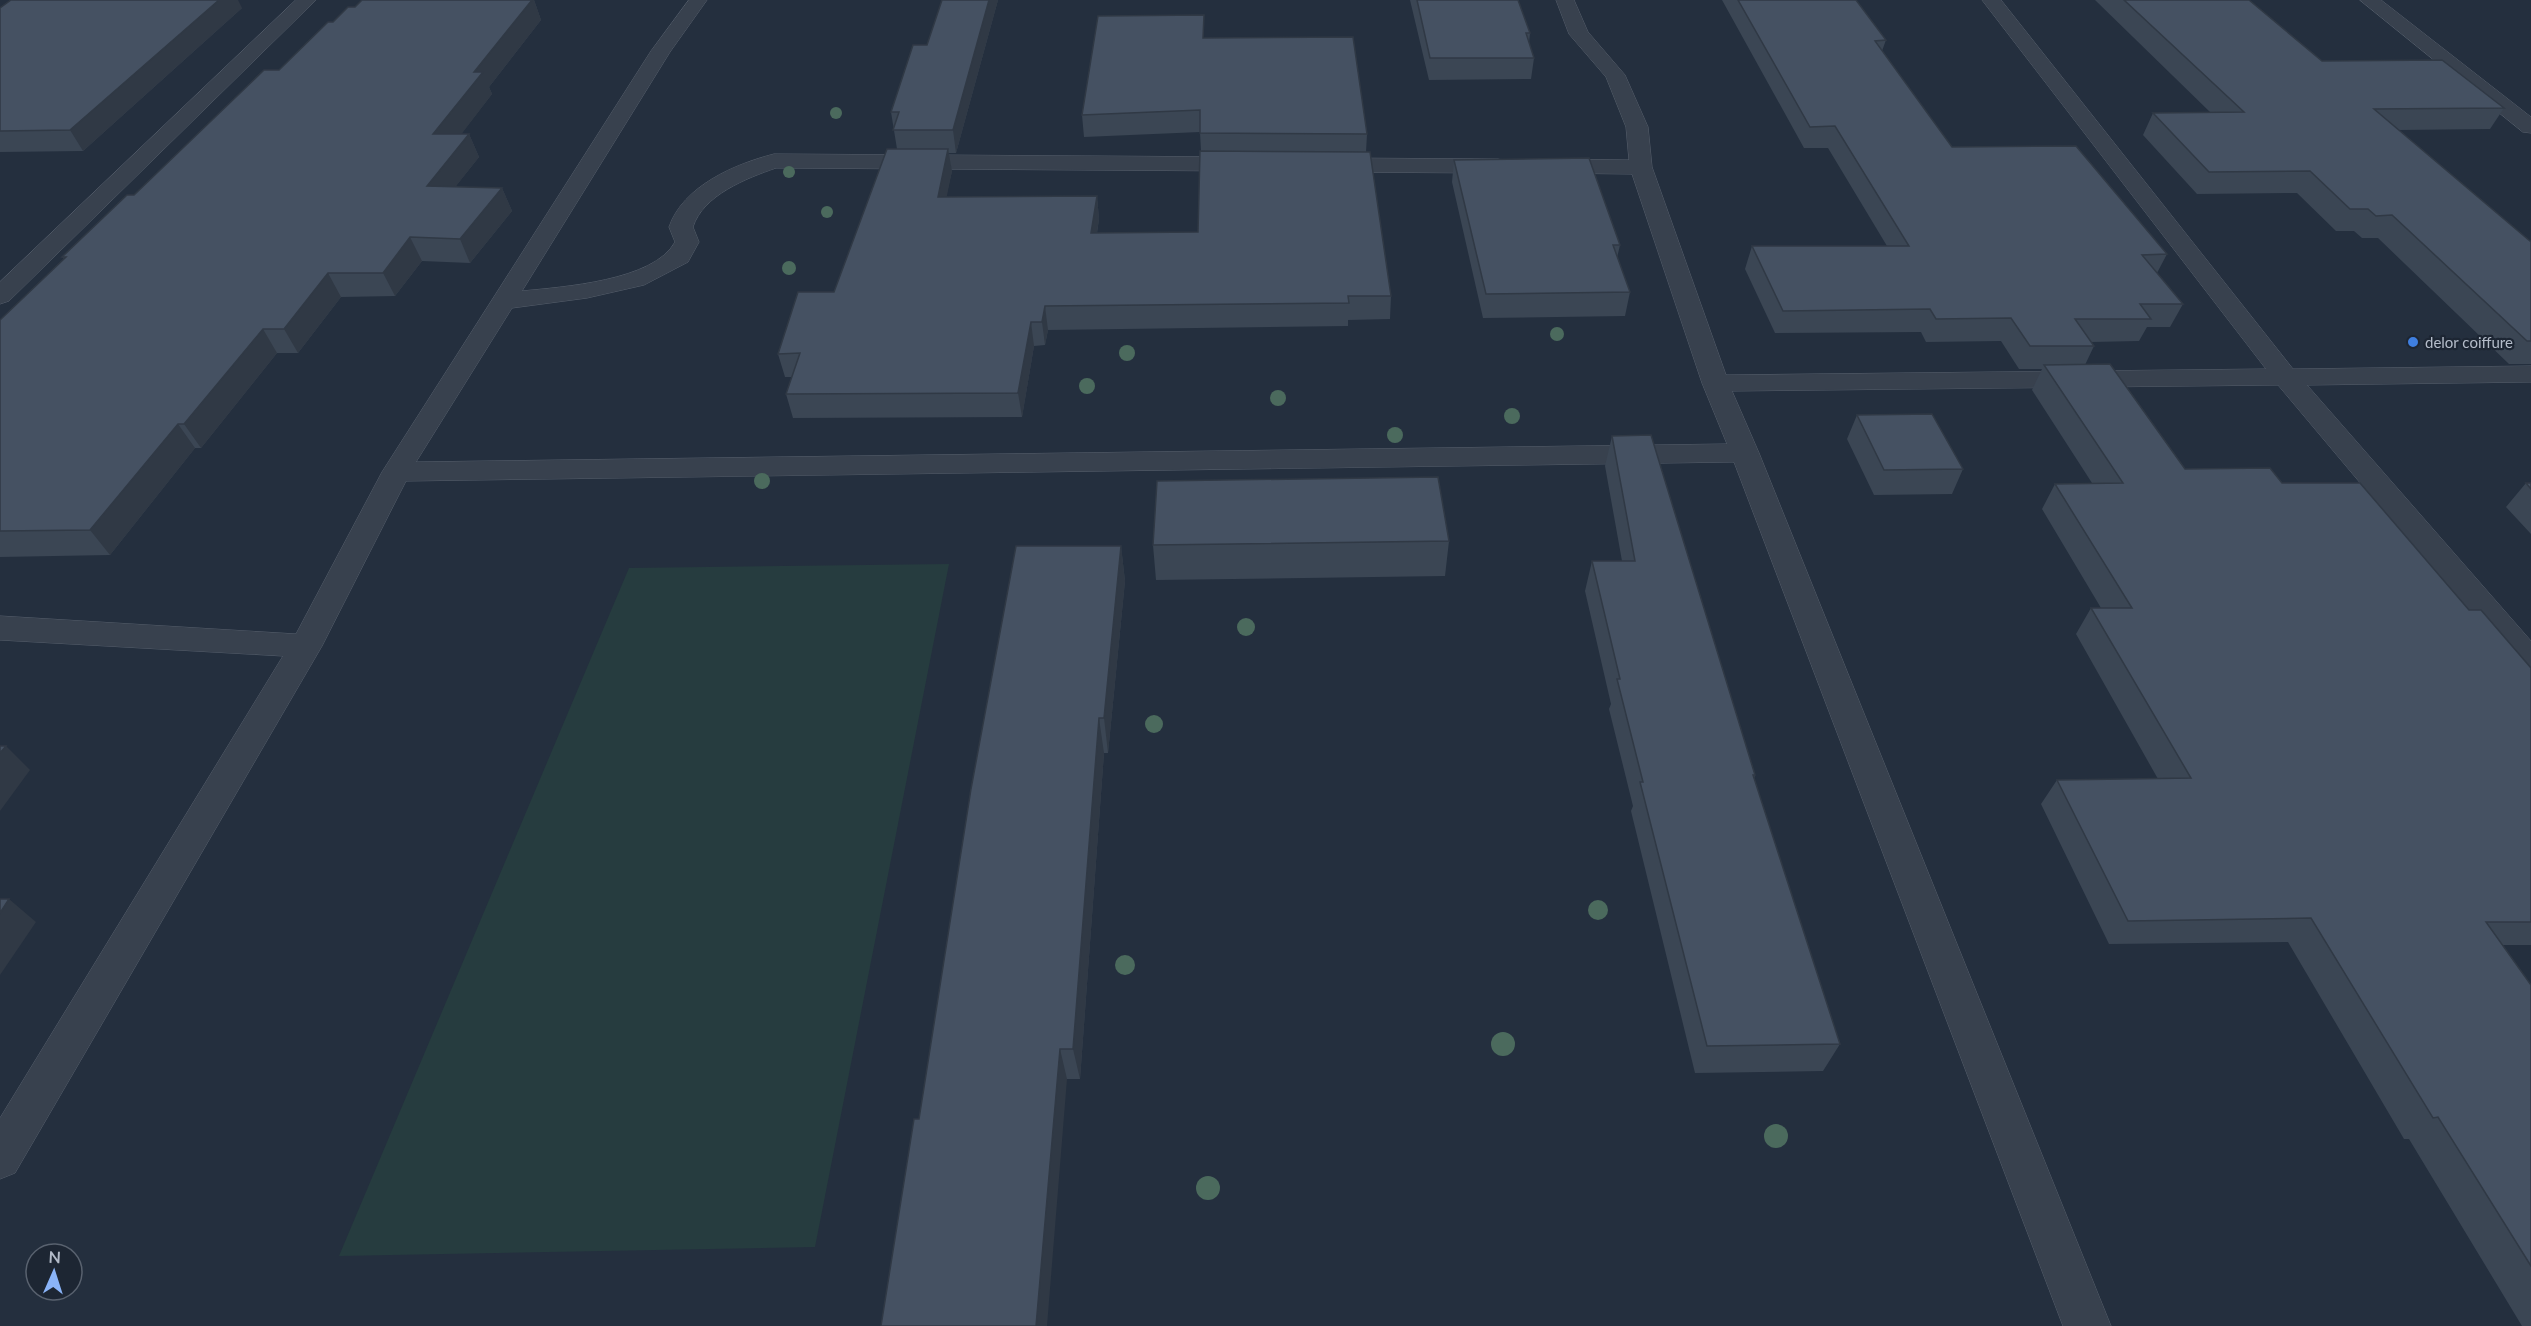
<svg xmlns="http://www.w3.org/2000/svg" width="2531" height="1326" viewBox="0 0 2531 1326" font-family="Lato,sans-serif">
	<rect width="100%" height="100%" fill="#242f3e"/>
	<!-- green -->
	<path fill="#263c3f" d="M949,564L815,1247L339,1256L629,568Z"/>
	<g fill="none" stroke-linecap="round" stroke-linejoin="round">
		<!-- minor casing -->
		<g stroke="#565f6c" stroke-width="1">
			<path id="minor" d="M296,0H316L9,301L0,304V282Z
				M689,0H707L670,52L522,291C562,287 654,281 675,242L669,227C683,186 735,164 774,154L1243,157L1251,159L1254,164L1251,169L1243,171L776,168C747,178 703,195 693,227L699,242L688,262L644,285L587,298L512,308L416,462L1727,444L1702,383L1632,174L1547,173L1539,171L1536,166L1539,161L1547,159L1629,160L1626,127L1606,77L1569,34L1556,0H1574L1588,32L1625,75L1648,127L1652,167L1726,375L2266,369L1982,0H2001L2293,369L2531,366V382L2307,385L2531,641V675L2519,672L2278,385L1732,391L1759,453L2111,1326H2063L1734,462L406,481L322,646L15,1173L0,1179V1118L283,656L0,640V616L296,634L382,472L651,51Z
				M2360,0H2381L2531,117V133L2523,132Z
				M1328,158L1498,159L1506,161L1509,166L1506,171L1498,173L1328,172L1320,170L1317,165L1320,160Z"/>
		</g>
		<!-- minor -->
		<use href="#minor" fill="#38414e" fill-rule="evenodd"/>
	</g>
	<!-- trees -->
	<g fill="#4b6a5d">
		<circle cx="836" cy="113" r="6"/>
		<circle cx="789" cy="172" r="6"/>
		<circle cx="827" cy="212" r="6"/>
		<circle cx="789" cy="268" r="7"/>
		<circle cx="1557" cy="334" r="7"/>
		<circle cx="1127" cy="353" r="8"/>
		<circle cx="1087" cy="386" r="8"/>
		<circle cx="1278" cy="398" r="8"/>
		<circle cx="1512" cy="416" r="8"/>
		<circle cx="1395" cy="435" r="8"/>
		<circle cx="762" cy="481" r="8"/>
		<circle cx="1246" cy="627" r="9"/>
		<circle cx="1154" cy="724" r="9"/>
		<circle cx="1598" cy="910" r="10"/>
		<circle cx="1125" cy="965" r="10"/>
		<circle cx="1503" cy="1044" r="12"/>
		<circle cx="1776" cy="1136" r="12"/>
		<circle cx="1208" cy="1188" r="12"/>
	</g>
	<!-- wall -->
	<path fill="#3b4654" d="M362,0H534L541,20L489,87L492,94L461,134H469L479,157L455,187L502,188L512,211L470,263L422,261L395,296L341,297L298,353H277L201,448H195L110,555L0,557V320L64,259L62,257L279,70L333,22L355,7Z
		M942,0H998L956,153H948L952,171L946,197L1097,196L1099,219L1097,233L1198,232L1201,151L1200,132L1084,137L1082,115L1205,38L1367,134L1366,152L1391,296L1390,319L1348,320V326L1048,330L1045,345L1034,346L1022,417L793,418L786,394L792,377H785L778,354L834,292L897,149L891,112L927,45Z
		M1410,0H1518L1530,33L1529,43L1534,58L1531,79L1429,80Z
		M1722,0H1856L1886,40L1882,51L1952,147L2167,254L2157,273L2183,304L2170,327H2147L2139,341L2091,342L2094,346L2085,365L2185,469L2282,483L2469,610L2531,668V945H2502L2531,985V1326H2522L2409,1139H2404L2288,942L2109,944L2041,804L2057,780L2158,779L2076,634L2091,608H2101L2042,509L2055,484L2092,483L2032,390L2042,369H2019L2001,341L1926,342L1921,332L1775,333L1745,269L1752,246H1887L1828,148H1804Z
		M2095,0H2249L2322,61L2504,108L2490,129L2399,130L2530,241H2531V364H2509L2378,238H2362L2354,231H2336L2297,193L2197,194L2143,135L2153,113H2211Z
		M0,8H242L83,151L0,152Z
		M1454,160L1620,245L1617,258L1630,292L1625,316L1483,318L1452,182Z
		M1857,415L1963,469L1952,494L1874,495L1847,439Z
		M1612,436L1755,775L1754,779L1840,1044L1823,1071L1695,1073L1631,811L1633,806L1609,709L1611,704L1585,591L1592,561H1622L1605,466Z
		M2526,483H2531V534L2506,507Z
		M1449,541L1445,576L1156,580L1153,545Z
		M1121,546L1125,581L1108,753H1104L1080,1079H1067L919,1119Z"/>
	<!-- shaded-wall -->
	<path fill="#303945" d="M219,0H238L242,8L83,151L70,130Z
		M532,0H534L541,20L489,87L492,94L444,157L433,134L474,72Z
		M989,0H998L956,153L953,130Z
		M469,134L479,157L438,209L427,186Z
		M948,149L952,171L942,220L938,197Z
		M502,188L512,211L470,263L460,239Z
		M1097,196L1099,219L1093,256L1091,233Z
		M410,237L422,261L395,296L383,273Z
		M328,273L341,297L298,353L284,329Z
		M1045,306L1048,330L1045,345L1042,322Z
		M1031,322L1034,346L1022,417L1018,393Z
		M263,329L277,353L201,448L184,424Z
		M178,424L195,448L110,555L90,530Z
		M1121,546L1125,581L1108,753L1104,718Z
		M1099,718L1104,753L1080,1079L1073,1049Z
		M6,746L30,770L0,811V753Z
		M9,899L36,922L0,975V913Z
		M1060,1049L1067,1079L1047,1326H1036Z"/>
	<!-- building -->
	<path fill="#455162" stroke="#303945" stroke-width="1.5" d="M11,0H219L70,130L0,131V8Z
		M362,0H532L474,72H483L433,134H469L427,186L502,188L460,239L410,237L383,273H328L284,329H263L184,424H178L90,530L0,531V320L66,257H62L127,195H134L264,70H279L328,22H333L348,7H355Z
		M942,0H989L953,130H893L899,112H891L913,45H927Z
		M1417,0H1518L1530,33H1526L1534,58H1430Z
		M1738,0H1856L1886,40L1875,41L1952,147L2076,146L2167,254L2142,255L2183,304H2140L2151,319H2075L2094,346H2030L2011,318L1936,319L1930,309L1783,311L1752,246H1909L1835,126L1810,127Z
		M2124,0H2249L2322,61L2442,60L2504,108L2374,109L2530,241H2531V341H2527L2392,215L2376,216L2368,209H2350L2310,171L2209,172L2153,113L2244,112Z
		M1204,15L1203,38L1353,37L1367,134L1200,133V110L1082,115L1098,16Z
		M887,149H948L938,197L1097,196L1091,233L1198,232L1200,151L1370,152L1391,296H1348L1349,303L1045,306L1042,322H1031L1018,393L786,394L800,353L778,354L798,292H834Z
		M1589,158L1620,245H1613L1630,292L1486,294L1454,160Z
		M2110,364L2185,469L2270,468L2282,483H2360L2469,610H2481L2531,668V922H2486L2531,985V1266L2438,1117L2433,1118L2311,918L2128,921L2057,780L2191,778L2091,608H2132L2055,484L2123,483L2044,365Z
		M1932,414L1963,469L1884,470L1857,415Z
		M1651,435L1755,775H1753L1840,1044L1707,1046L1640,782H1643L1617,679H1620L1592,561H1635L1612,436Z
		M1438,477L1449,541L1153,545L1157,481Z
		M2526,483H2531V489Z
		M1016,546H1121L1104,718H1099L1073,1049H1060L1036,1326H881L914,1119H919L971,789Z
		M0,746H6L0,753Z
		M0,899H9L0,913Z"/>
	<!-- markers -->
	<circle fill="#3f7fe0" stroke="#1d2633" stroke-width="2" cx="2413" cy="342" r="6"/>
	<g text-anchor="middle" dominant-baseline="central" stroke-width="4.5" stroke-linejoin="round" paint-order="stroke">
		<!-- far-poi labels -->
		<g font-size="15" fill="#b4bcc9" stroke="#1d2633" text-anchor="start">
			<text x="2425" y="342">delor coiffure</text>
		</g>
	</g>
	<!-- north arrow -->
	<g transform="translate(54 1272) rotate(3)"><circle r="28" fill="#1d2633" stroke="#59626f" stroke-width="1.5"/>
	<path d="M0-4.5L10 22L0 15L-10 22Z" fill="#8ab4f8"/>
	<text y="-9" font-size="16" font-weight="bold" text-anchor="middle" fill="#b4bcc9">N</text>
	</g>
</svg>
